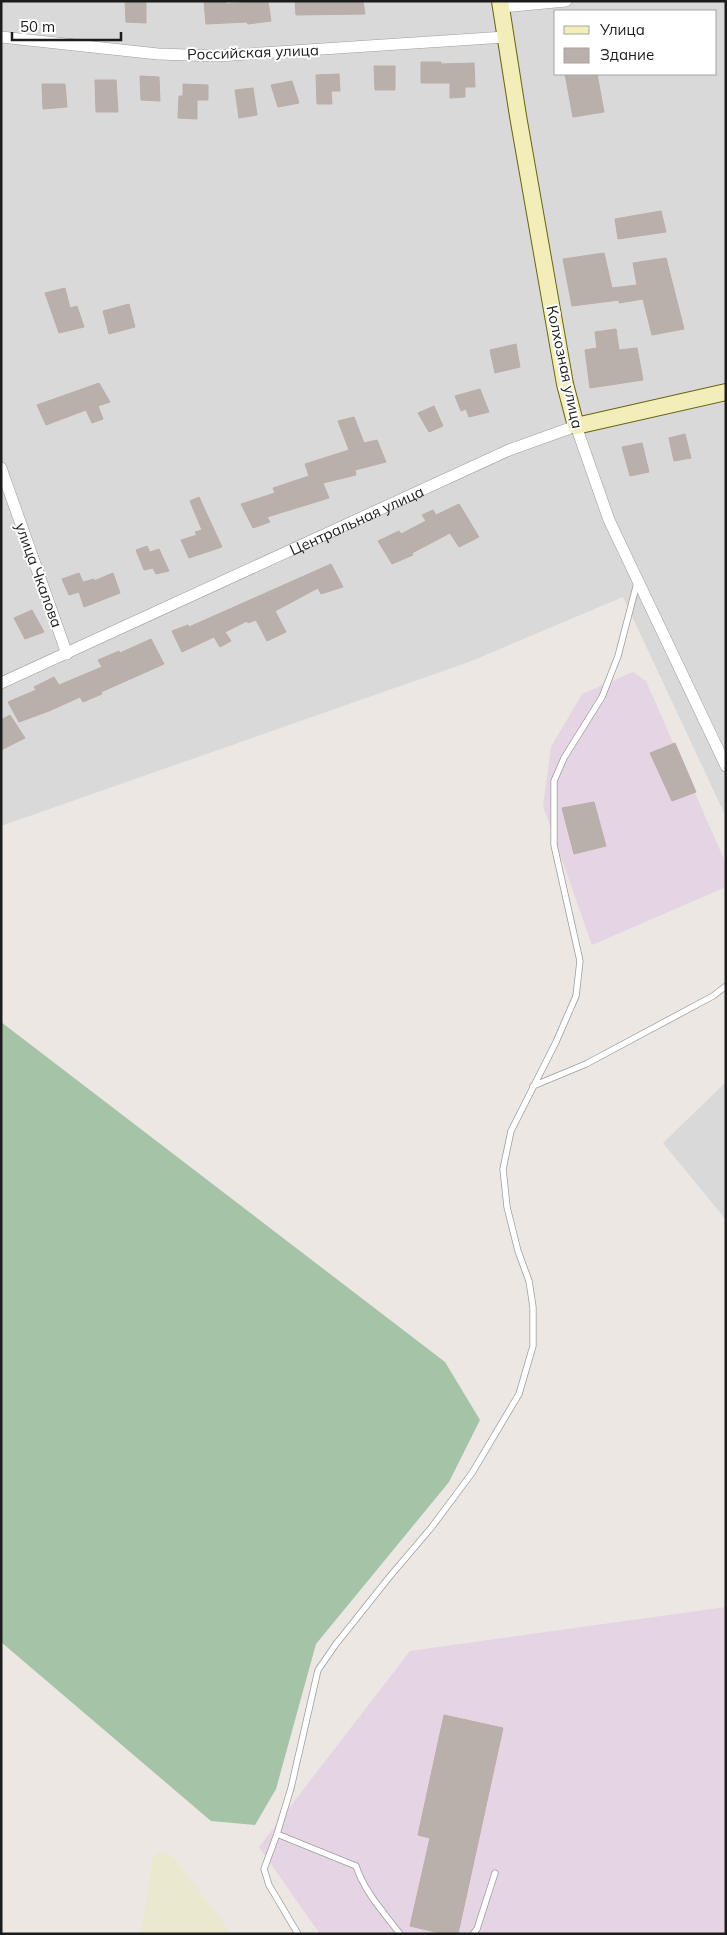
<svg xmlns="http://www.w3.org/2000/svg" width="727" height="1935" viewBox="0 0 727 1935" font-family="Mulish,sans-serif">
	<rect width="100%" height="100%" fill="#ece7e2"/>
	<!-- residential -->
	<path fill="#dad9d9" fill-rule="evenodd" d="M1,1H726V817L623,597L469,662L1,826ZM556,11H716V74H556Z
		M726,1082V1220L663,1143Z"/>
	<!-- industrial -->
	<path fill="#e5d4e4" d="M633,672L646,681L726,864V887L592,945L543,806L551,747L582,694Z
		M726,1607V1934H320L259,1847L410,1651Z"/>
	<!-- farmland -->
	<path fill="#eae8ce" d="M159,1852L167,1853L177,1862L231,1934H141L153,1858Z"/>
	<!-- cemetery -->
	<path fill="#a5c3a6" d="M1,1022L445,1362L480,1420L449,1482L316,1644L276,1789L255,1825L211,1821L1,1642Z"/>
	<!-- building -->
	<path fill="#b9b0ac" stroke="#bcada6" d="M125,1H146V23L126,22Z
		M204,1H226V4L268,1L271,21L248,24L247,22L206,24Z
		M295,1H363L365,14L296,15Z
		M421,62H441V64L474,63L475,87H465V97L450,98V83H421Z
		M374,66H395V90H375Z
		M339,74L340,91H331L332,104H317L316,75Z
		M565,74H597L604,112L573,117Z
		M140,76L159,77L160,101L141,100Z
		M95,80H116L118,112H96Z
		M292,81L299,103L278,107L271,85Z
		M42,84H65L67,107L43,109Z
		M183,84L208,85V100H197V119L178,118L179,96H183Z
		M253,88L257,115L239,118L235,90Z
		M661,211L666,232L618,239L615,219Z
		M604,253L612,288L637,285L633,263L666,258L684,329L652,335L643,299L619,303V300L572,306L563,259Z
		M65,288L70,308L77,306L84,327L59,333L45,293Z
		M129,304L135,327L109,334L103,311Z
		M616,329L619,350L637,348L643,380L590,388L585,350L597,348L595,332Z
		M516,344L520,367L495,373L490,350Z
		M99,383L110,402L98,406L103,419L92,423L86,410L46,425L37,405Z
		M480,389L489,412L469,417L466,409L461,411L455,396Z
		M434,406L443,426L429,432L418,413Z
		M354,417L364,443L377,440L386,462L355,470L356,475L323,483L329,498L267,517L270,522L253,528L241,504L275,493L273,488L309,476L305,464L349,450L338,421Z
		M685,434L691,458L674,461L669,438Z
		M642,443L649,472L630,476L622,447Z
		M199,497L222,547L189,558L181,540L197,535L195,532L202,530L190,501Z
		M459,504L479,537L459,547L450,533L412,553L413,555L392,564L378,541L399,531L401,534L426,521L422,515L433,510L436,515Z
		M147,546L150,552L159,549L169,571L156,574L153,568L144,570L136,550Z
		M331,564L343,587L321,594L318,588L275,611L286,632L267,641L256,620L248,623L247,621L225,632L231,641L220,647L214,637L182,652L172,631L188,625L189,627Z
		M79,573L83,582L94,579V581L113,573L120,593L84,607L79,592L69,595L62,579Z
		M32,610L44,632L25,639L14,618Z
		M151,639L164,664L101,692L102,694L83,702L80,697L49,711L19,722L8,702L36,690L34,687L54,677L59,685L102,667L98,660L119,651L120,653Z
		M10,715L25,738L1,750V720Z
		M675,743L696,792L672,801L650,753Z
		M594,802L606,846L574,854L562,808Z
		M444,1715L503,1728L458,1934H444L410,1926L430,1838L418,1835Z"/>
	<g fill="none" stroke-linecap="round" stroke-linejoin="round">
		<!-- lane casing -->
		<g stroke="#9d9d9d" stroke-width="7">
			<path id="lane" d="M533,1086L586,1064L713,996L726,986
				M277,1834L356,1866C364,1891 384,1913 400,1934
				M298,1934L269,1885L264,1869L277,1834L291,1788L318,1670L336,1644L391,1575L431,1528L472,1473L519,1394L533,1346V1307L529,1281L518,1251L507,1207L503,1169L511,1131L556,1042L576,996L580,961L554,845V781L564,758L602,697L618,656L637,583
				M473,1934L477,1929L495,1873"/>
		</g>
		<!-- street casing -->
		<g stroke="#9d9d9d" stroke-width="12">
			<g id="street">
				<path d="M501,7L566,1"/>
				<path d="M1,37L158,54L217,56L505,37"/>
				<path d="M1,468L67,654"/>
				<path id="s1" d="M1,683L509,450L576,426L609,520L726,766"/>
			</g>
		</g>
		<!-- secondary casing -->
		<g stroke="#67650e" stroke-width="18">
			<path id="secondary" d="M500,1L518,116L565,384L576,426L726,392"/>
		</g>
		<!-- lane -->
		<use href="#lane" stroke="#fff" stroke-width="5.5"/>
		<!-- street -->
		<use href="#street" stroke="#fff" stroke-width="11"/>
		<!-- secondary -->
		<use href="#secondary" stroke="#f3eeb9" stroke-width="16"/>
	</g>
	<g text-anchor="middle" dominant-baseline="central" stroke-width="4" stroke-linejoin="round" paint-order="stroke">
		<!-- street labels -->
		<g font-size="15" fill="#1c1c1c" stroke="#fff">
			<text transform="translate(253 52) rotate(-2)">Российская улица</text>
			<text transform="translate(565 367) rotate(78)">Колхозная улица</text>
			<text stroke="none"><textPath href="#s1" startOffset="391">Центральная улица</textPath></text>
			<text transform="translate(39 575) rotate(70)">улица Чкалова</text>
		</g>
	</g>
	<!-- border -->
	<rect width="727" height="1935" fill="none" stroke="#1c1c1c" stroke-width="5"/>
	<!-- legend -->
	<rect x="554" y="10" width="162" height="65" fill="#ffffff" stroke="#a4a4a4"/>
	<rect x="564" y="26" width="25" height="8" fill="#f3eeb9" stroke="#a4a4a4"/>
	<text x="600" y="35" font-size="15" fill="#1c1c1c">Улица</text>
	<rect x="564" y="48" width="25" height="15" fill="#b9b0ac" stroke="#a4a4a4"/>
	<text x="600" y="60" font-size="15" fill="#1c1c1c">Здание</text>
	<!-- scale -->
	<path d="M12 32v8h109v-8" fill="none" stroke="#1c1c1c" stroke-width="2.5"/>
	<text x="20" y="32" font-size="15" fill="#1c1c1c" stroke="#ffffff" stroke-width="4" paint-order="stroke">50 m</text>
</svg>
